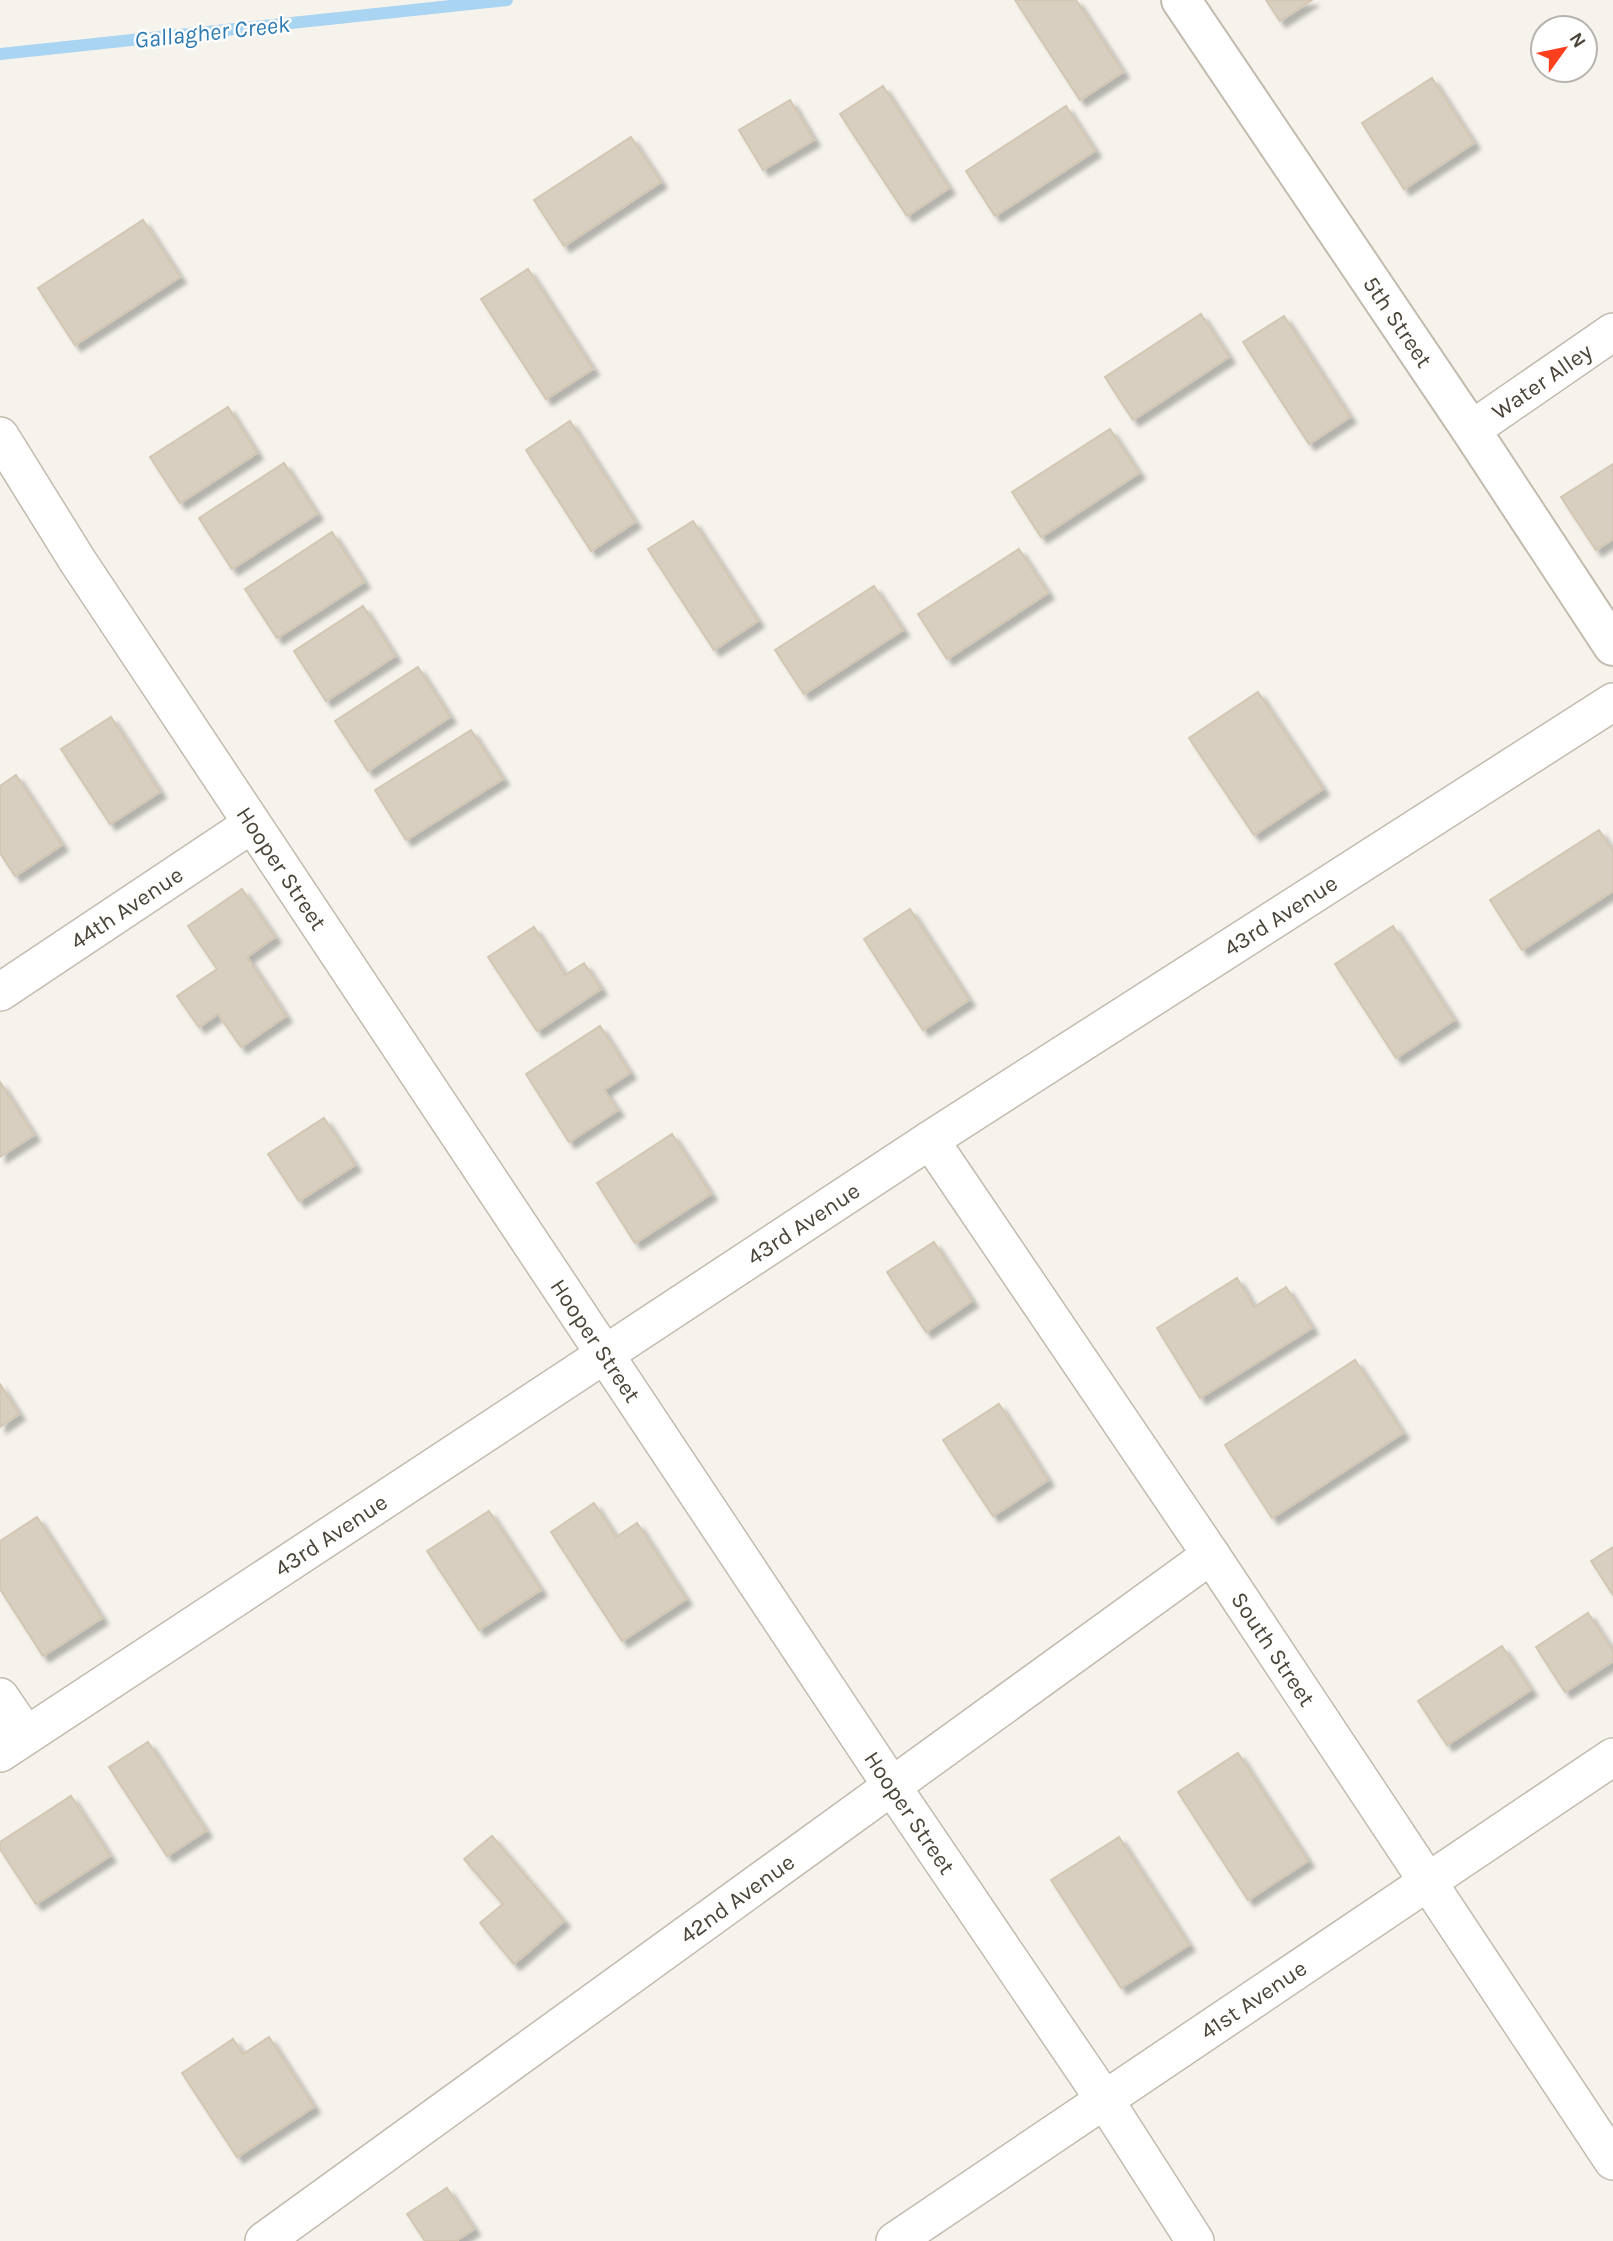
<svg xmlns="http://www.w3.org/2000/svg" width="1613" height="2241" viewBox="0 0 1613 2241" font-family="Karla,sans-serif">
	<defs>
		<filter id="shadow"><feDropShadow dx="6" dy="6" stdDeviation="2" flood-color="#0004"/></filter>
	</defs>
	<rect width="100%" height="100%" fill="#f6f3ec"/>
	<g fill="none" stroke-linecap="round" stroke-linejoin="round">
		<!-- stream -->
		<path stroke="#a9d4f2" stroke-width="12" d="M0,54L507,0"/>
	</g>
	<!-- building -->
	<path fill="#d8cfc1" stroke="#d3c7b4" stroke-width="2" filter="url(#shadow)" d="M1015,0H1076L1123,72L1080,100Z
		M1266,0H1312L1280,21Z
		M1432,78L1474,143L1404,189L1362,123Z
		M883,86L949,188L907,216L840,114Z
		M790,100L814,140L763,170L739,130Z
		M1066,106L1095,151L995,216L966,171Z
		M631,137L661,182L564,246L534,200Z
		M143,220L180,277L75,345L38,288Z
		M528,269L593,369L546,399L481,299Z
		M1201,314L1229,357L1133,420L1105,377Z
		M1284,316L1350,417L1309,444L1243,342Z
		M228,407L257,453L180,503L150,457Z
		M570,421L635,522L591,551L526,450Z
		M1110,429L1139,473L1041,537L1012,492Z
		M284,463L317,514L232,569L199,518Z
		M1613,464V539L1596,550L1561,497Z
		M693,521L758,621L714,650L648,549Z
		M332,532L364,582L277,638L245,589Z
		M1019,549L1048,593L947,659L918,614Z
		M874,586L903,630L804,694L775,650Z
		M363,606L395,656L326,701L294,651Z
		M418,667L450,717L368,771L335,721Z
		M1258,692L1323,789L1254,835L1189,738Z
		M111,717L160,792L110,824L61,749Z
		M471,730L503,779L406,840L375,790Z
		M16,775L62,845L15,876L0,853V786Z
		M1599,830L1613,851V891L1522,950L1490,900Z
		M242,889L275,937L247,957L286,1016L241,1047L218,1014L199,1027L177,996L217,969L188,926Z
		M910,909L969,1000L923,1030L864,939Z
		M1393,926L1454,1020L1396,1058L1335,964Z
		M534,927L565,975L584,963L601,989L537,1031L488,957Z
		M600,1026L630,1073L604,1090L618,1110L569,1142L526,1074Z
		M0,1082L34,1135L0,1157Z
		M324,1118L355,1165L299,1201L268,1154Z
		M672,1134L711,1194L635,1243L597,1183Z
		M934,1242L972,1301L926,1332L887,1272Z
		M1237,1278L1254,1307L1286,1287L1312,1328L1200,1398L1157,1328Z
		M1355,1360L1403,1433L1272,1518L1225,1445Z
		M0,1384L19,1414L0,1427Z
		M999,1404L1048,1480L993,1516L943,1440Z
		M594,1503L616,1537L637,1523L686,1599L622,1641L551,1532Z
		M489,1511L541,1590L479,1630L427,1551Z
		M37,1517L102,1618L43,1656L0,1589V1541Z
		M1613,1547V1595L1591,1561Z
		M1588,1613L1613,1651V1661L1565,1692L1536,1647Z
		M1502,1646L1531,1690L1447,1745L1418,1701Z
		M148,1742L206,1831L167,1856L109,1767Z
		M1238,1753L1308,1861L1248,1900L1178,1792Z
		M71,1796L110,1856L36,1904L0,1849V1842Z
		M492,1836L564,1921L514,1964L480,1923L503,1904L464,1859Z
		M1119,1837L1189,1945L1121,1988L1051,1880Z
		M269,2037L314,2107L237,2157L182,2073L233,2039L243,2054Z
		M447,2188L474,2229L456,2241H425L407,2214Z"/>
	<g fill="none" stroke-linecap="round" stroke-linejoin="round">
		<!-- minor casing -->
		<g stroke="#c2bbae" stroke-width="40">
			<g id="minor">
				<path id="s1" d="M1471,430L1613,332"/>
				<path id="s2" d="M0,436L77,560L891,1785L1104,2099L1195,2241"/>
				<path id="s3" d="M0,992L252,824"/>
				<path id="s4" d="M930,1140L1211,1555L1613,2161"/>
				<path d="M0,1697L26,1735"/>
				<path id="s5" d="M0,1753L930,1140L1613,702"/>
				<path id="s6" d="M264,2241L1211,1555"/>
				<path id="s7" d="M895,2241L1613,1757"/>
			</g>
		</g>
		<!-- tertiary casing -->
		<g stroke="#c2bbae" stroke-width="42">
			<g id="tertiary">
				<path id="s8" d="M1181,0L1471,430L1613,646"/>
			</g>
		</g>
		<!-- minor -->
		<use href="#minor" stroke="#fff" stroke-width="37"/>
		<!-- tertiary -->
		<use href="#tertiary" stroke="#fff" stroke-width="38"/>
	</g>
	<g text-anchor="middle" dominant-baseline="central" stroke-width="5" stroke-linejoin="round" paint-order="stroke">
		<!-- street labels -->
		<g font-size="23" fill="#4b4439" stroke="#fff">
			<text stroke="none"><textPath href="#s8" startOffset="388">5th Street</textPath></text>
			<text stroke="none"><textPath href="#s1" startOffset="86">Water Alley</textPath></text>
			<text stroke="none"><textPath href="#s2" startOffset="516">Hooper Street</textPath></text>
			<text stroke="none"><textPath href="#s3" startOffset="152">44th Avenue</textPath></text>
			<text stroke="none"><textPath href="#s5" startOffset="1530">43rd Avenue</textPath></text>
			<text stroke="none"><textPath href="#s5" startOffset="962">43rd Avenue</textPath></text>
			<text stroke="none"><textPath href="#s2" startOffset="1083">Hooper Street</textPath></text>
			<text stroke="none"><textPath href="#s5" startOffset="396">43rd Avenue</textPath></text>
			<text stroke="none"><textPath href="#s4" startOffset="614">South Street</textPath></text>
			<text stroke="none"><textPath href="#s2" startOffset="1650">Hooper Street</textPath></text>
			<text stroke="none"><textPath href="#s6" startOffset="584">42nd Avenue</textPath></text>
			<text stroke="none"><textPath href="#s7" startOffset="432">41st Avenue</textPath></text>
		</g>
		<!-- water labels -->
		<g font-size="24" font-style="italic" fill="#2e7ab2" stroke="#fff">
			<text transform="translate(212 32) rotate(-6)">Gallagher Creek</text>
		</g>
	</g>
	<!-- north arrow -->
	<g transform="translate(1564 49) rotate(57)"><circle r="33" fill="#ffffff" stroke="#b7b4b0" stroke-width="2"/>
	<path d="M0-5L12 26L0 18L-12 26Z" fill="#fc3f1d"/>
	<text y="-10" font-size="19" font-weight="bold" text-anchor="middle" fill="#4b4439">N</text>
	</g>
</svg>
